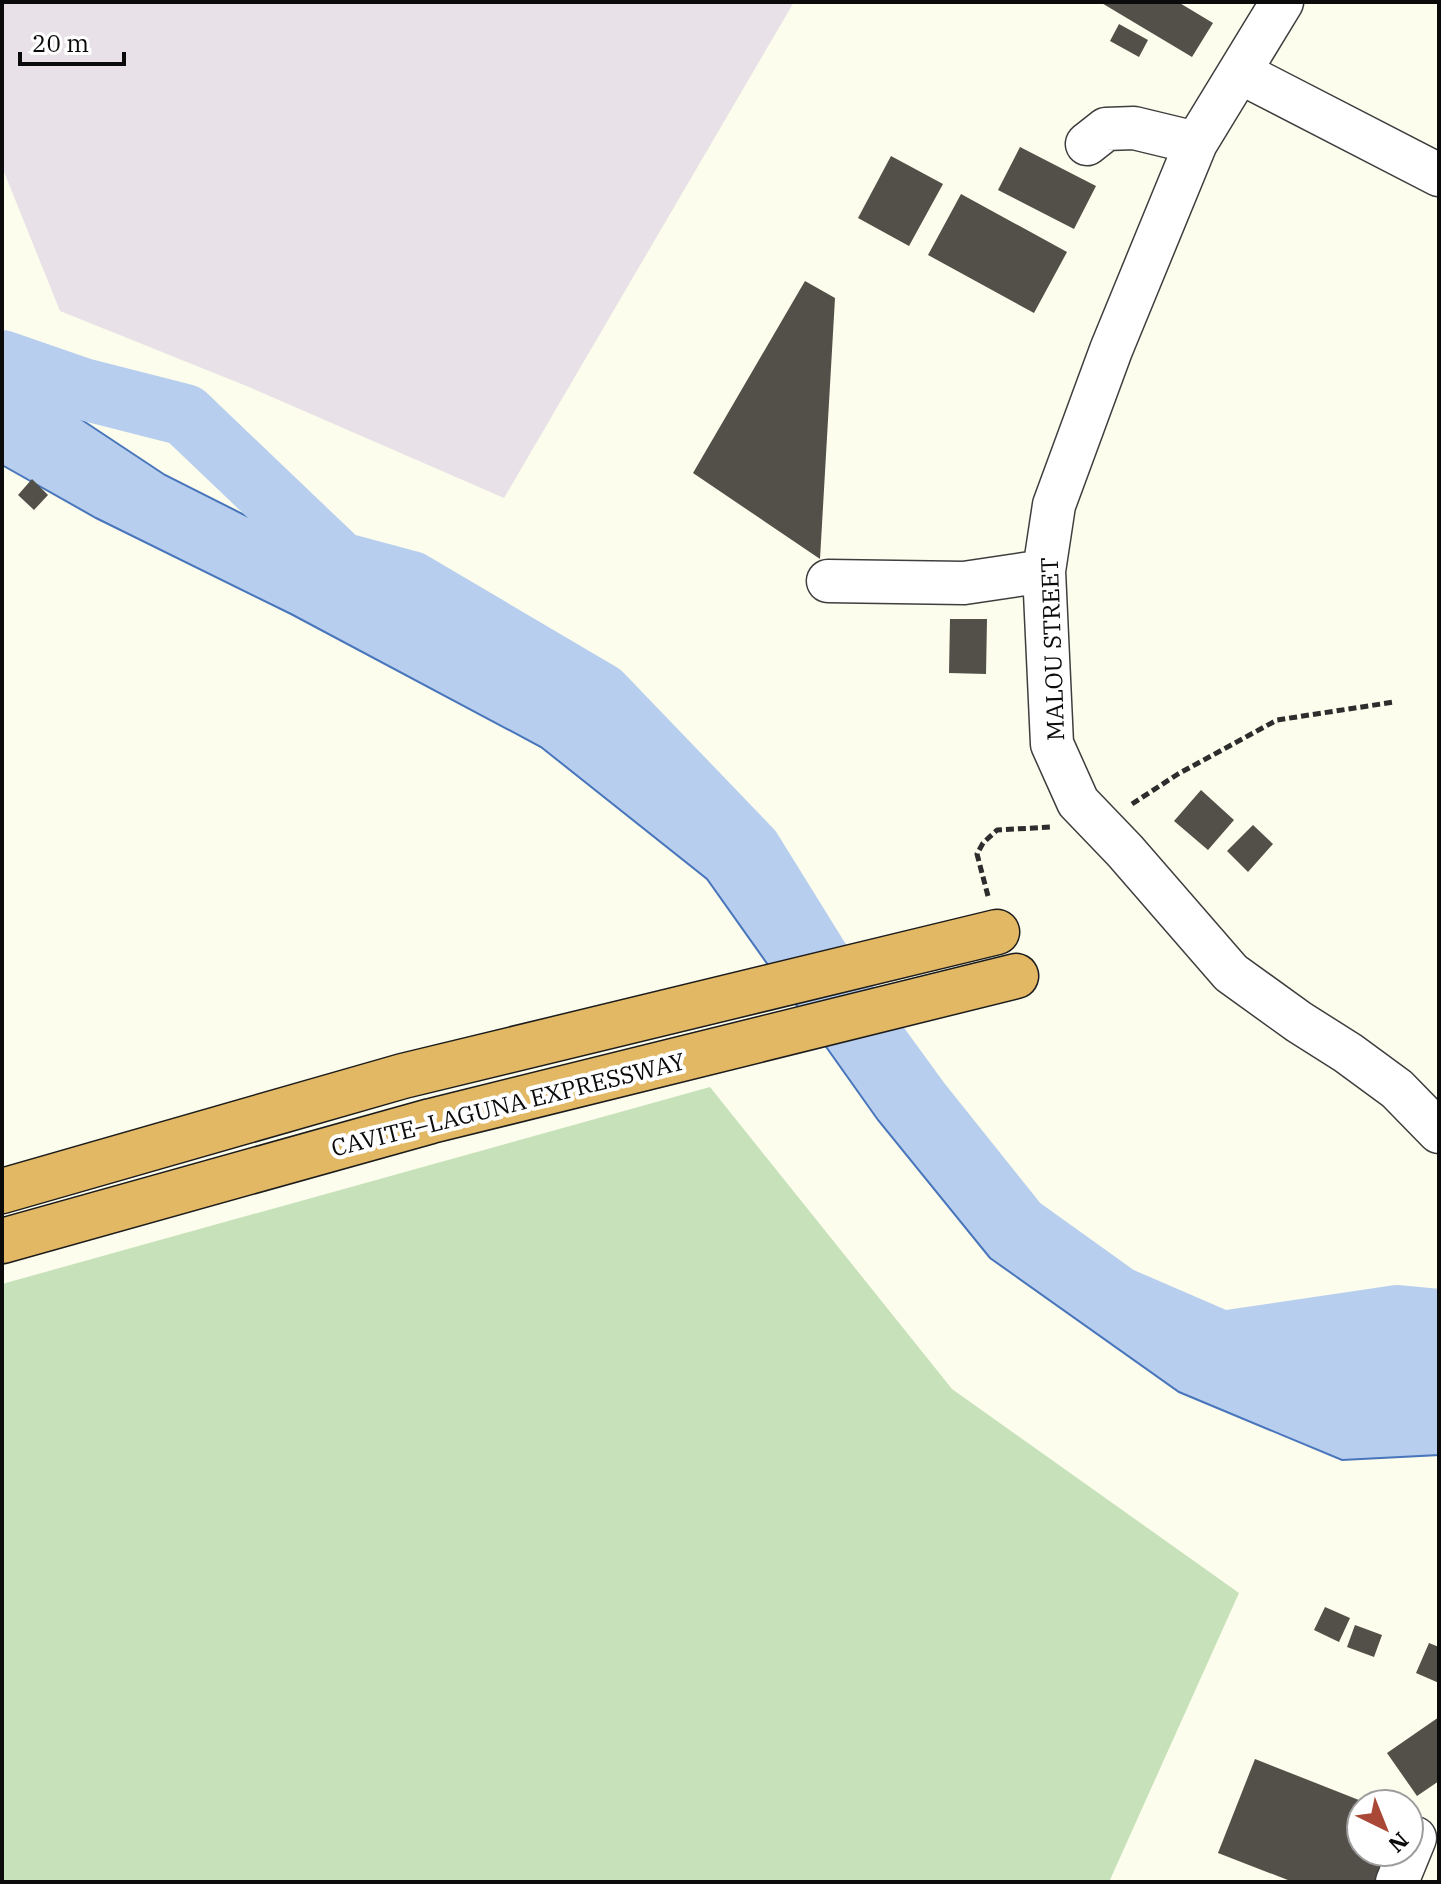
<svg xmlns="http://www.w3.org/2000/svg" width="1441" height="1884" viewBox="0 0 1441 1884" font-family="'IBM Plex Serif',serif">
	<rect width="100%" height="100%" fill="#fcfdec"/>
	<!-- industrial -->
	<path fill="#e9e1e8" d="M2,2H794L504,498L249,387L60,311L2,167Z"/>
	<!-- green -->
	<path fill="#c7e2ba" d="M710,1087L952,1389L1239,1593L1109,1882H2V1284Z"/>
	<!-- water -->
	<path fill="#b7ceee" stroke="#4875bb" stroke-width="2" d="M2,367L165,475L340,563L411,582L601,694L751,850L836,987L919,1101L1019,1226L1118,1297L1222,1342L1398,1316L1439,1320V1455L1342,1460L1179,1392L990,1258L878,1120L707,879L541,747L291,614L96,518L2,465Z"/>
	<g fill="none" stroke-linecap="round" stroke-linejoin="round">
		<!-- river -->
		<path stroke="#b7ceee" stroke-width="62" d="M2,361L83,389L185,415L340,563L411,582L601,694L751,850L836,987L919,1101L1019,1226L1118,1297L1222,1342L1398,1316L1439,1320"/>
	</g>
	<!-- building -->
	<path fill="#534f49" d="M1100,2H1178L1213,23L1192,57Z
		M1119,24L1148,40L1139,57L1110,41Z
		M1020,147L1096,186L1074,229L998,190Z
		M891,156L943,184L909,246L858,218Z
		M961,194L1067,252L1034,313L928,255Z
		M805,281L835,298L820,559L693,473Z
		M32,479L48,495L34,510L18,495Z
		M950,619H987L986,674L949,673Z
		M1201,790L1234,820L1208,850L1174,821Z
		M1253,825L1273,844L1248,872L1227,851Z
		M1325,1607L1350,1618L1339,1642L1314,1630Z
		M1355,1625L1382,1635L1374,1657L1347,1647Z
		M1429,1643L1439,1647V1683L1416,1673Z
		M1439,1717V1781L1417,1796L1387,1753Z
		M1255,1759L1369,1804H1361V1852H1403L1391,1882H1293L1218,1853Z"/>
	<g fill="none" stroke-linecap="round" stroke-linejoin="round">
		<!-- minor casing -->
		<g stroke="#3e3e3e" stroke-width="45">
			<path id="minor" d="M1282,2L1196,143L1111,350L1054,505L1044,571L1052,744L1078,802L1125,851L1231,973L1299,1022L1348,1053L1397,1089L1439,1132
				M1241,73L1439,175
				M1087,144L1106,129L1134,128L1196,143
				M828,581L964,583L1044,571
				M1397,1882L1415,1838"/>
		</g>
		<!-- highway casing -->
		<g stroke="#1c1c1c" stroke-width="47">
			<path id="highway" d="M2,1191L403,1076L997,932
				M2,1241L431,1121L1016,976"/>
		</g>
		<!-- path -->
		<path stroke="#2d2d2d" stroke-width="5" stroke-dasharray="8 4" stroke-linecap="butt" d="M1132,804L1178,774L1277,720L1394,702
			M988,896L977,854L983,843L997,830L1052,827"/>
		<!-- minor -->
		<use href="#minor" stroke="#fff" stroke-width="42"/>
		<!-- highway -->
		<use href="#highway" stroke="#e2b865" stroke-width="44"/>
	</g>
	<g text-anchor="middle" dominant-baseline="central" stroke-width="8" stroke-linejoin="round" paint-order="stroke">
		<!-- street labels -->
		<g font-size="24" fill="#0b0b0b" stroke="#fff">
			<text transform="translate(1052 649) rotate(-92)">MALOU STREET</text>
			<text transform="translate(508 1104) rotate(-14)">CAVITE–LAGUNA EXPRESSWAY</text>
		</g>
	</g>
	<!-- border -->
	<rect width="1441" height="1884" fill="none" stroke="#0b0b0b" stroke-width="8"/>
	<!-- north arrow -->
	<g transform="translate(1385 1828) rotate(137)"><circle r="38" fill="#ffffff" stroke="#9d9d9d" stroke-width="2"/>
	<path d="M0-6L14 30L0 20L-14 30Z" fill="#a94836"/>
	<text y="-12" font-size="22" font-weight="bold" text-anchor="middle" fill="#0b0b0b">N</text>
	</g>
	<!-- scale -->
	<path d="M20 52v12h104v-12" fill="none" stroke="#0b0b0b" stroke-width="4"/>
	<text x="32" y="52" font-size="24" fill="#0b0b0b" stroke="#ffffff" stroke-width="6" paint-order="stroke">20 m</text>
</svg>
